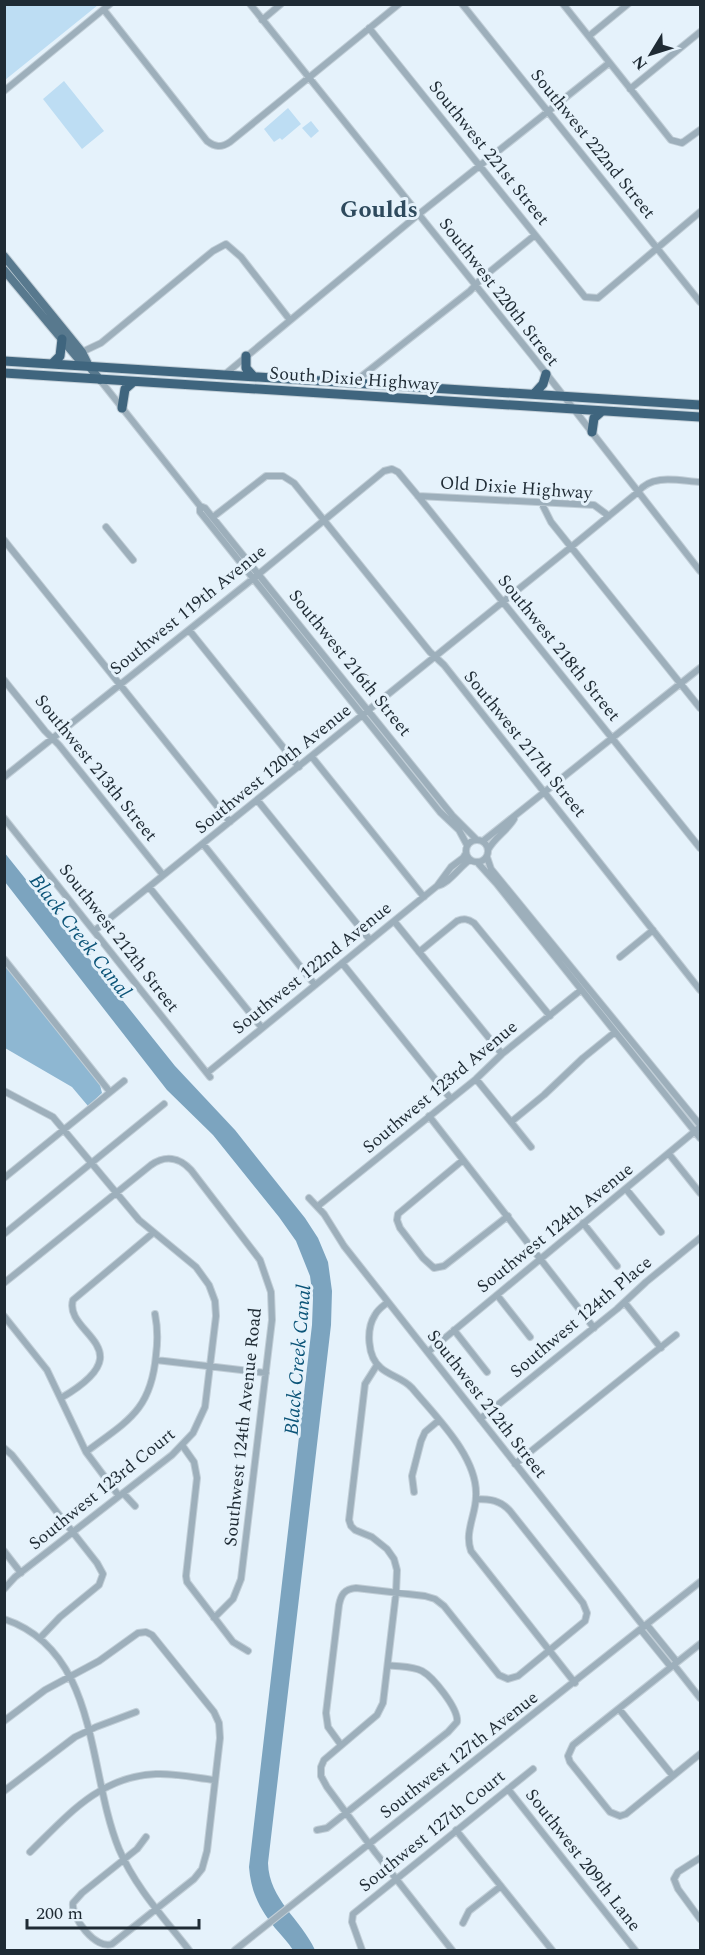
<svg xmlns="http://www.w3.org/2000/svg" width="705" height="1955" viewBox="0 0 705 1955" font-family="Spectral,serif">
	<rect width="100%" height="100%" fill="#e5f2fb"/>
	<!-- green -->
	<path fill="#bdddf3" d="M5,4H98V5L5,80Z
		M64,81L104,131L82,149L43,99Z
		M288,108L301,124L282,140L280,138L274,142L264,129Z
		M311,121L319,131L311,138L302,128Z"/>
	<!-- forest -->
	<path fill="#8eb7d2" d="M4,963L100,1085L102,1093L88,1106L72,1087L5,1048Z"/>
	<!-- water -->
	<path fill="#7ca4bf" d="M4,852L175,1066L235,1130L305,1218L318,1238L328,1262L332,1291L331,1325L268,1863C269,1900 301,1919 315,1950H293C288,1942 281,1935 275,1928C259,1908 251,1892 249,1867L312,1325L313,1298L310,1276L296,1241L279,1217L213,1135L167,1090L5,882Z"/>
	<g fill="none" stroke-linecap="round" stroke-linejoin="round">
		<!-- minor casing -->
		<g stroke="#c1ced7" stroke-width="8">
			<path id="minor" d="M250,4L534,358L700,571
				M462,4L700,302
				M563,4L671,140L682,143L700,130
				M104,10L207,141C215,147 221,148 230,142L399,4
				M262,20L281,4
				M369,28L585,297L598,298L700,212
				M589,36L628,4
				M630,89L700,32
				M4,91L110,4
				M82,352L101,343L213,251L226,244L241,257L290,320
				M224,375L419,214L609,63
				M100,380L200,506L205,508L452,815L476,839
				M353,383L470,291L482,278L535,235
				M418,496L594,505L609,516
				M541,502L551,522L700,708
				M200,506V512L440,812L459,830L467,845
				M213,517L266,476H283L294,483L430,652L444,665L700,990
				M106,527L133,560
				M4,540L230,822
				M189,630L299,767
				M4,680L45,731L59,745L163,875
				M312,757L424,897
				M4,777L249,582L384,471L392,469L398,472L418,496L700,848
				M258,801L370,940
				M4,818L210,1077
				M466 851a11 11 0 1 1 22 0a11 11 0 1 1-22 0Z
				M483,841L700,668
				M203,844L315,985
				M488,850C494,838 507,831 514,819
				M487,857L491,869L700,1125
				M477,862L496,883L700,1138
				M437,886L451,867L463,858L466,853
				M149,887L262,1028
				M394,921L502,1054
				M94,931L571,547L638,492C652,473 680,481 700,482
				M419,952L457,921C464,918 468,919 474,923L550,1016
				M620,957L653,930
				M4,959L110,1092
				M342,963L451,1099
				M207,1073L437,886C450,883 459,867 470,860
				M476,1079L511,1122L544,1095L583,1058L615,1032
				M4,1091L53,1117L139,1220L196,1267L209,1285L215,1301L216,1316L205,1407L193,1433L172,1455L15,1577L4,1589
				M429,1116L594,1328
				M511,1122L531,1147
				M669,1154L700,1193
				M463,1160L398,1214L397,1220L400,1228L423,1258L434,1268L444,1266L508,1216
				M4,1178L124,1081
				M626,1189L661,1232
				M309,1198L324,1214L344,1246L644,1627
				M318,1206L476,1079L502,1054L581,990
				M583,1223L617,1266
				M4,1234L164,1104
				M4,1283L151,1165C165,1155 179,1157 191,1170L260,1260L271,1292L272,1320L241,1579L233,1599L214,1618
				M497,1295L530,1337
				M388,1302C383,1306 378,1309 375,1315C366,1329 367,1357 381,1368C390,1376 403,1378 412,1388C436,1417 478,1457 476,1496C476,1515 464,1532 471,1551L575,1683
				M625,1303L661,1348
				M4,1316L47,1370L86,1452L119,1496
				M454,1330L487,1372
				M428,1352L700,1127
				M156,1360L266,1373
				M377,1365L365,1384L349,1520L351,1526L355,1530L372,1537L387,1549L394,1559L397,1570L396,1593L383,1703L377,1715L324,1760L321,1767V1776L327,1787L375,1852L452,1950
				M61,1398C147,1348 63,1334 73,1300L153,1233
				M480,1419L617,1309L646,1282L700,1238
				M182,1445L194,1462L197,1478L186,1576L187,1582L233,1642L248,1651
				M4,1448L12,1455L97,1563L103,1574L99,1585L60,1617L40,1638
				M86,1452C127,1421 151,1411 156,1355C158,1340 158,1329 155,1314
				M515,1464L676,1335
				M414,1492L412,1476L421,1441L425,1432L438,1421
				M123,1493L135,1506
				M4,1551L21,1573
				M4,1619C100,1651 87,1772 119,1849C135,1887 164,1918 189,1950
				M647,1625L677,1662
				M641,1630L671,1667
				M700,1644L573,1745L568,1756L570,1762L610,1812L620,1816L626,1814L700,1754
				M674,1665L700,1698
				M619,1709L673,1776
				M4,1721L45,1690L99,1661L138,1633L146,1632L152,1635L214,1712L219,1723L220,1738L207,1851L202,1869L194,1879L112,1944C96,1950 71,1918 73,1903L82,1893L137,1849L146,1837
				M341,1745L328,1727L326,1713L339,1605C341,1595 344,1589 356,1588L425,1596L435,1599L444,1606L499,1675L508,1679L518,1676L585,1621L587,1613L583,1603L510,1511C500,1500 490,1499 476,1499
				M508,1789L635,1950
				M4,1791L75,1737L96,1727L136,1712
				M317,1830L327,1828L448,1732L457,1722C459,1709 433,1677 422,1671C412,1666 399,1667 388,1665
				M456,1830L552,1950
				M30,1852C67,1816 100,1776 156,1774C175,1773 196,1778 215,1780
				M700,1858L678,1872L674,1879L678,1889L700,1919
				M463,1923L469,1911L501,1886
				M235,1950L700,1582
				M362,1950L352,1922L353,1914L533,1769"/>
		</g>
		<!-- major casing -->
		<g stroke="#c1ced7" stroke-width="10">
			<path id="major" d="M4,256L82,352L89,366L100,380
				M4,270L80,361L88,366"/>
		</g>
		<!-- highway casing -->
		<g stroke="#c1ced7" stroke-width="11">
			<path id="highway" d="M246,356V368L254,377
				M4,361L700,405
				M52,364L60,356L62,339
				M4,373L700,417
				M534,394L543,384L546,374
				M122,408L125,389L133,382
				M592,432L594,418L602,411"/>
		</g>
		<!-- minor -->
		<use href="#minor" stroke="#9dafbb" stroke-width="6"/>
		<!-- major -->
		<use href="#major" stroke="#58798e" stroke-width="8"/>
		<!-- highway -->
		<use href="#highway" stroke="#3f657e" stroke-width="9"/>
	</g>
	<g text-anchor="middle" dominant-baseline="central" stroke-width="6" stroke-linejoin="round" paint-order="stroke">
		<!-- street labels -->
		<g font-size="18" fill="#1f2b34" stroke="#e5f2fb">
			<text transform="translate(593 144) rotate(51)">Southwest 222nd Street</text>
			<text transform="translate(489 153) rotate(51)">Southwest 221st Street</text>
			<text transform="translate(499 292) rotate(52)">Southwest 220th Street</text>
			<text transform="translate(354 379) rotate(4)">South Dixie Highway</text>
			<text transform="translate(516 488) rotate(4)">Old Dixie Highway</text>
			<text transform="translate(188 610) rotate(-39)">Southwest 119th Avenue</text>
			<text transform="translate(559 648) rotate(51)">Southwest 218th Street</text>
			<text transform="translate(350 663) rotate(51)">Southwest 216th Street</text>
			<text transform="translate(525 744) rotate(51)">Southwest 217th Street</text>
			<text transform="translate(96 768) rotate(51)">Southwest 213th Street</text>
			<text transform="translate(273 769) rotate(-39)">Southwest 120th Avenue</text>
			<text transform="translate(119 938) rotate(52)">Southwest 212th Street</text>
			<text transform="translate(312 968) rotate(-39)">Southwest 122nd Avenue</text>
			<text transform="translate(440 1087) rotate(-40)">Southwest 123rd Avenue</text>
			<text transform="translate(555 1228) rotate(-39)">Southwest 124th Avenue</text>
			<text transform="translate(581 1317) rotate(-40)">Southwest 124th Place</text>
			<text transform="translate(487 1404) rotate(52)">Southwest 212th Street</text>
			<text transform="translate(243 1427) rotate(-84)">Southwest 124th Avenue Road</text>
			<text transform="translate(102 1489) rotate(-39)">Southwest 123rd Court</text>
			<text transform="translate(459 1755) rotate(-38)">Southwest 127th Avenue</text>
			<text transform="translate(432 1831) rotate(-39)">Southwest 127th Court</text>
			<text transform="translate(583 1860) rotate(52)">Southwest 209th Lane</text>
		</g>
		<!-- water labels -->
		<g font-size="20" font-style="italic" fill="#0b5478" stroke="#e5f2fb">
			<text transform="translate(80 936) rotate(52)">Black Creek Canal</text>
			<text transform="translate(298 1360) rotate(-85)">Black Creek Canal</text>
		</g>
		<!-- district labels -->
		<g font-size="24" font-weight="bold" fill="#2e4a5d" stroke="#e5f2fb">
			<text x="379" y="210">Goulds</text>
		</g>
	</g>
	<!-- border -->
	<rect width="705" height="1955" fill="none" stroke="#1f2b34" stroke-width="12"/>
	<!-- north arrow -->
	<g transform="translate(651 54) rotate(232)" stroke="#e5f2fb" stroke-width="4.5" paint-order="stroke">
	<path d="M0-4.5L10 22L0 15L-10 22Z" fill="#1f2b34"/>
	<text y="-9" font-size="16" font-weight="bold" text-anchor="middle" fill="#1f2b34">N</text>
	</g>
	<!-- scale -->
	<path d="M27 1919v9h172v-9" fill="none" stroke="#1f2b34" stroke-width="3"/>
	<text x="36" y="1919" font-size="18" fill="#1f2b34" stroke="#e5f2fb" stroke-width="4.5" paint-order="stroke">200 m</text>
</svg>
